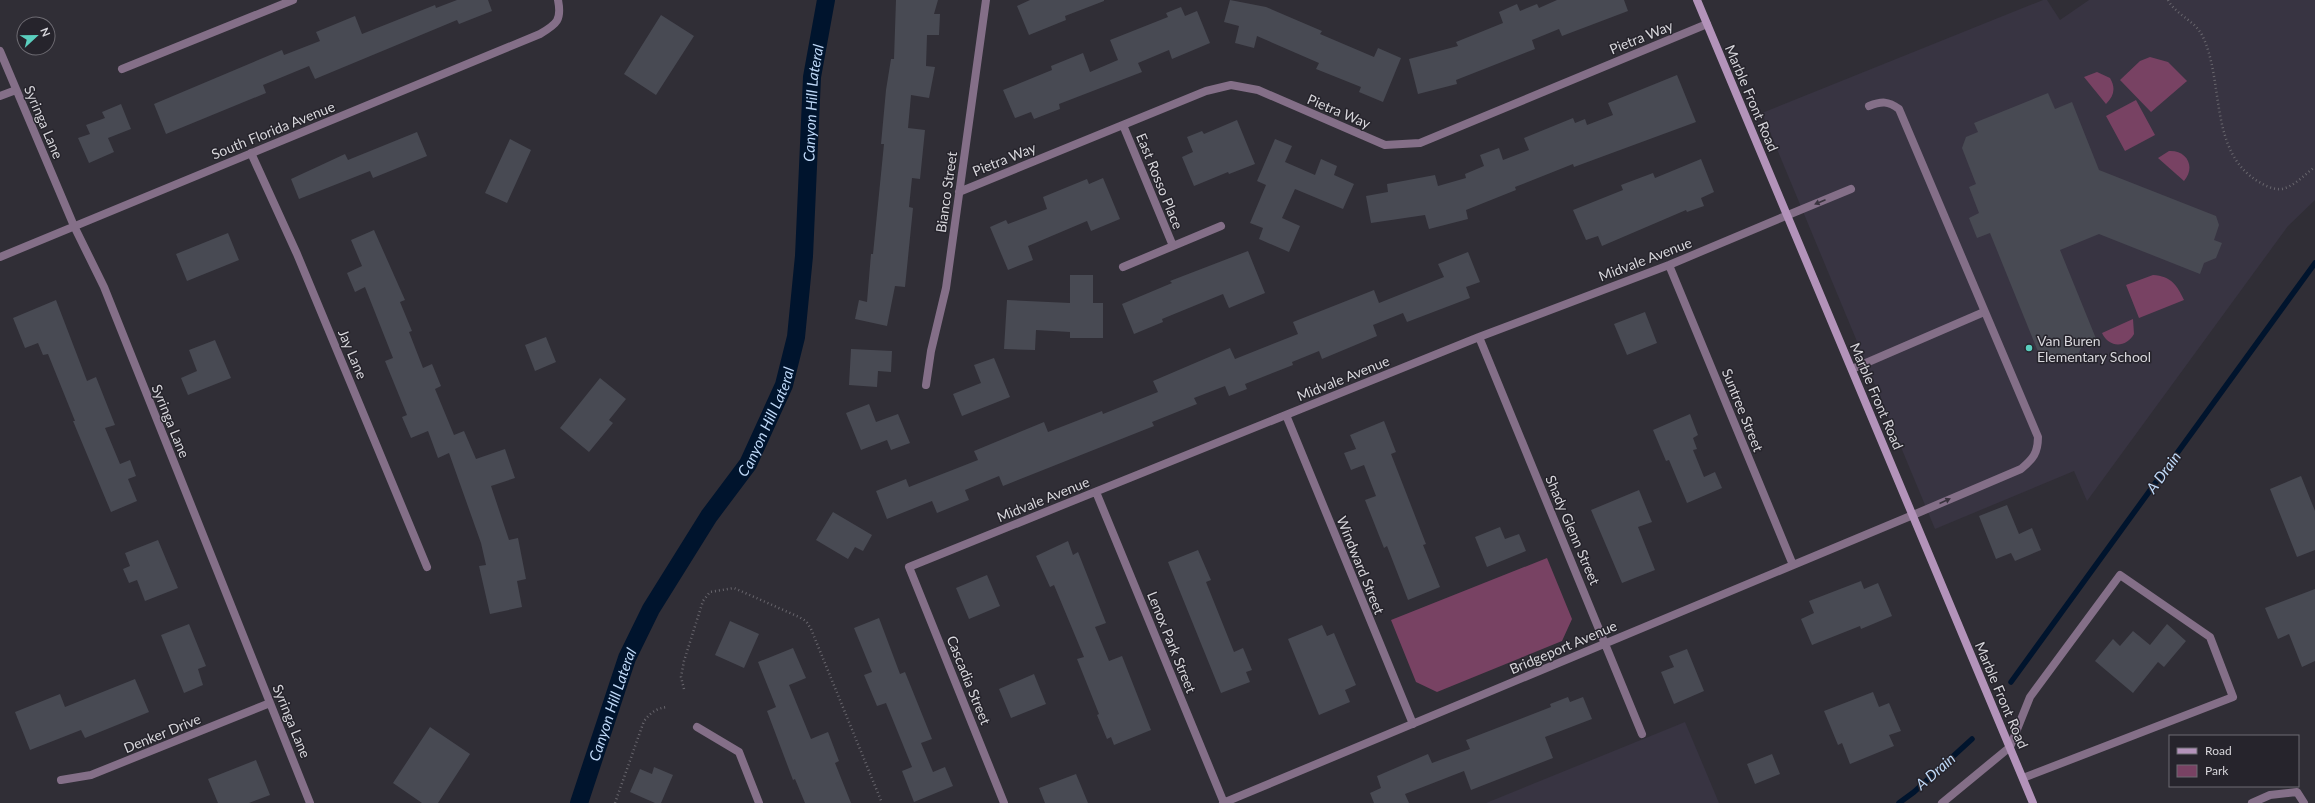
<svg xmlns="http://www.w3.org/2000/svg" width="2315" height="803" viewBox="0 0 2315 803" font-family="Lato,sans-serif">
	<rect width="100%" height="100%" fill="#302e36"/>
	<!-- built -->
	<path fill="#383442" d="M2043,0H2047L2060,20L2089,0H2315V200L2288,226L2087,501L2074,471L1935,529L1762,113Z
		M1685,722L1719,803H1486Z"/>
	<!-- green -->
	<path fill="#784263" d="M2150,57L2168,62L2187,81L2151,112L2120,80L2140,61Z
		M2097,72L2110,78C2116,88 2114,96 2106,104L2084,77Z
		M2136,100L2155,135L2125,151L2106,116Z
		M2169,151C2187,150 2196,167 2184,181L2158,158Z
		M2153,275C2171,276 2177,285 2184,300L2139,318L2126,285Z
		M2133,319L2134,334C2126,348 2109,348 2102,333Z
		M1547,558L1572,619L1562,641L1437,692L1416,682L1391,620Z"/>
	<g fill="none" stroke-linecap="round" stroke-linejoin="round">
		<!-- stream -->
		<path stroke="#00142d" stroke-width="5.5" d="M2011,682L2315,263
			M1899,803L1914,792L1972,739"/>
		<!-- canal -->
		<path stroke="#00142d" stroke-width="18" id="s1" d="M579,803L627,658L651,609L709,516L748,464L784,385L796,337L804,256L812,77L826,0"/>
	</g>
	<!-- building -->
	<path fill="#484a53" d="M457,0H488L492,11L459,24L457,20L315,79L309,66L263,85L266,93L166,134L154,104L282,50L284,55L320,41L316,32L355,16L362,34L435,5L436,8Z
		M896,0H938L934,14H940L939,35H927L926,66L935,67L929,98L911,95L908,128L925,130L920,179L912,178L909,207L913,208L905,287L895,286L887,326L855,319L859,300L867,302L871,254H873L884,144H881L886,90L891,59H894Z
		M1030,0H1104V1L1065,16L1066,20L1029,35L1017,6Z
		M1230,0L1266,7L1322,31L1320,34L1374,57L1378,48L1401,58L1383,102L1359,92L1361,87L1316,69L1319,63L1257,36L1254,48L1235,43L1239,26L1224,22Z
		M1557,0H1624L1628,11L1562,36L1559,29L1532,40L1535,49L1456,80L1457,84L1418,94L1409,59L1458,46L1456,42L1503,23L1499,12L1517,4L1520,11L1537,4L1539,8Z
		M1181,7L1185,16L1197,11L1210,43L1172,59L1169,50L1138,63L1142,72L1059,104L1060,109L1034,119L1031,112L1015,118L1003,90L1052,70L1051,66L1083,53L1090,72L1118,60L1110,40L1168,17L1166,13Z
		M661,15L694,36L656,95L624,74Z
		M1677,75L1696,122L1574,167L1573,164L1515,187L1516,190L1466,210L1468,219L1429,229L1425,215L1371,223L1366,196L1388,192L1387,184L1435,175L1438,186L1466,178L1465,174L1484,166L1480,155L1499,148L1503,160L1529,150L1524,138L1573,118L1575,123L1585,119L1587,125L1613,115L1608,103Z
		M2048,93L2055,109L2072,102L2099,170L2216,216L2219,225L2214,240L2222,243L2216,258L2204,263L2200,274L2099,234L2060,250L2097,341L2081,348L2079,353L2064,359L2060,357L2043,364L1990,233L1977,238L1969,218L1979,213L1969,187L1976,184L1962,148L1966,137L1978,132L1974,123Z
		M121,104L131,129L108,138L114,152L89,163L78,138L90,134L86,125L105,118L102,112Z
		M1237,120L1255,164L1229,174L1228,172L1194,186L1182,157L1193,152L1187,137L1202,131L1204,134Z
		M417,132L427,156L373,178L370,171L299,199L291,179L345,154L348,160Z
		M510,139L531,150L507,203L485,193Z
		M1275,139L1292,146L1285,162L1315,175L1321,159L1337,166L1334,175L1354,184L1343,209L1295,189L1282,218L1300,226L1289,252L1259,239L1263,228L1250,223L1266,185L1257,181Z
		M1701,159L1714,192L1701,198L1704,206L1687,212L1686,210L1602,246L1598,236L1586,240L1573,210L1623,190L1621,185L1653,173L1655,178Z
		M1103,178L1120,219L1091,231L1087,221L1028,246L1033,260L1008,270L990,227L1006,220L1008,224L1047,209L1043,197L1087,179L1089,184Z
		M374,230L405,300L400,302L412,331L409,332L423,368L432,364L441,386L435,389L454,435L464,431L476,459L505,449L515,478L491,486L509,540L518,538L526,579L517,581L522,607L490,614L479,566L486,565L481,543L449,453L438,458L428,431L411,438L402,417L407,415L385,361L393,358L365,287L355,292L347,273L362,266L351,240Z
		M228,233L239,260L187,281L176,254Z
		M1248,251L1265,293L1229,308L1223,294L1162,319L1163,322L1134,334L1122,304L1172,283L1170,281Z
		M1468,252L1480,282L1466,287L1470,298L1407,322L1403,313L1373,325L1377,336L1322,359L1319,351L1292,362L1293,365L1245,384L1247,389L1229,396L1225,386L1194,398L1197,404L1152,422L1154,426L1003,486L999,476L965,490L969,500L937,513L932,501L887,519L876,491L906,479L909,487L978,460L974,451L1044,422L1048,432L1102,411L1103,414L1158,392L1153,381L1230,348L1235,359L1298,334L1293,322L1374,290L1379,303L1444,277L1438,264Z
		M1070,275H1093V303H1103V338H1070V332L1036,330L1035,350L1004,349L1007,300L1070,303Z
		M56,300L87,381L96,377L115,425L105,428L120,464L130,460L136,476L128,479L137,501L111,512L73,421H75L48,354L43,355L38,343L25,348L13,318Z
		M1645,312L1657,343L1627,355L1614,324Z
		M546,337L556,362L535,371L525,345Z
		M215,340L231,378L188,395L181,378L197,371L189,350Z
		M851,349L892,351L891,372L878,371L877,387L849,385Z
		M994,358L1010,397L962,416L953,394L981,383L974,365Z
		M600,378L626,399L609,420L613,423L589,452L560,428Z
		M869,404L876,422L898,414L910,443L891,450L887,440L861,450L846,413Z
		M1690,414L1698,435L1693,438L1697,449L1693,450L1704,477L1715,472L1722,488L1687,503L1669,460L1666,461L1653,430Z
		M1384,421L1396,452L1391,454L1426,544L1423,545L1440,587L1408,600L1387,546L1384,548L1365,500L1376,496L1364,465L1351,470L1344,453L1356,449L1350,435Z
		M2301,476L2315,511V550L2297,557L2270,489Z
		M1639,490L1652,522L1638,527L1655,570L1622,583L1591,510Z
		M2007,505L2019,534L2032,528L2041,550L2015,561L2011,553L1996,559L1979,516Z
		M833,512L872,535L863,551L855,547L848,559L816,540Z
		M1500,527L1505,539L1519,534L1526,551L1487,567L1475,537Z
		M158,540L178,588L145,601L137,580L129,583L123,569L130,566L125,553Z
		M1068,541L1073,555L1078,552L1106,623L1095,627L1109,661L1122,656L1151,730L1114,745L1111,737L1107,739L1097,715L1099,714L1077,659L1084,657L1054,585L1050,587L1036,556Z
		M1198,550L1211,580L1206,582L1234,652L1243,648L1252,670L1246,672L1250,682L1221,693L1168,562Z
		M987,575L1000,606L969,619L956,588Z
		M1861,581L1864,589L1878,583L1892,616L1861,629L1860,626L1812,645L1801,619L1814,613L1809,601Z
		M2315,589V661L2302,667L2289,634L2278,639L2265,608Z
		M879,618L900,674L905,672L932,739L921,743L933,772L945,767L953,786L914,802L902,771L912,767L886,703L877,706L864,675L872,672L854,628Z
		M730,621L759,634L744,668L715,655Z
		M189,624L206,666L198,669L203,685L184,693L161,635Z
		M2167,624L2186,641L2164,667L2158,662L2133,693L2095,661L2113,639L2120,646L2133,631L2150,645Z
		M1322,625L1327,636L1334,633L1356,685L1345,690L1350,702L1319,715L1288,639Z
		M793,648L806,678L789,685L811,739L828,732L839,761L835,763L851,803H805L795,779L793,780L767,711L776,707L758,662Z
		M1687,649L1704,691L1674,704L1661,672L1674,667L1669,656Z
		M1034,674L1046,704L1011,718L999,689Z
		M135,679L149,712L85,738L81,730L30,750L15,712L60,694L65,707Z
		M1873,692L1879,707L1889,703L1901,731L1889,735L1894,746L1850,764L1842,743L1838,745L1824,711Z
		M1568,697L1570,702L1583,697L1592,719L1545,737L1553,758L1471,790L1464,771L1405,794L1409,803H1374L1370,793L1381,788L1377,776L1428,754L1432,763L1470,749L1466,740L1551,707L1550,704Z
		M430,727L470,754L438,803H422L393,783Z
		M1772,754L1780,774L1755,784L1747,764Z
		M256,760L270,795L249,803H218L208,779Z
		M654,767L673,775L661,803H655L630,792L640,769L652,774Z
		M1076,774L1088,803H1045L1039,788Z"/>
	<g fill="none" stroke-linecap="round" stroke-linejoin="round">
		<!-- path -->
		<path stroke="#68666d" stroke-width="2.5" stroke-dasharray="1 3" stroke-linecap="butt" d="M2168,0C2176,15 2194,20 2202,35C2225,81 2208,152 2259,182C2266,186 2274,190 2282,189C2295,186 2305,174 2315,167
			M684,689L681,677L684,661L703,601L710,592L734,588L799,617L806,621L811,629L882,803
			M615,803L644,721C651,712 657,708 668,707"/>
		<!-- lane -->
		<path stroke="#846f88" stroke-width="8" d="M122,69L293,0
			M1869,106C1882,101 1888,101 1899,109L2038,437C2038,453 2033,459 2021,469L1913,515
			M1788,215L1851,189
			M1852,369L1984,312
			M1942,803L2010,747L2030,697L2120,575L2210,637L2233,697L2023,778
			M2252,803L2270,795L2297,792L2304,803"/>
		<!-- street -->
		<path stroke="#846f88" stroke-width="8" d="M0,51L74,226L104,287L310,803
			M0,96L16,90
			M1123,125L1173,246
			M251,153L297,254L427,567
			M959,192L1206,91L1231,85L1258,90L1385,145L1420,143L1707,24
			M0,257L540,34C557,24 562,20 558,0
			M1669,265L1793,565
			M1123,267L1221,226
			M1479,337L1642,734
			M926,385L931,351L946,288L986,0
			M1286,415L1413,724
			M1096,492L1224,803
			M697,727L739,752L759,803
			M61,780L91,775L270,703
			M1004,803L909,567L1479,337L1669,265L1788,215
			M1223,803L1913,515"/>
		<!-- secondary -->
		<path stroke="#b393ba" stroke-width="8" d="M1697,0L2033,803"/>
	</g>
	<!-- one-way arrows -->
	<defs><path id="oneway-solid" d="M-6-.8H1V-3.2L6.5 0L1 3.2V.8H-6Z"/></defs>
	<g fill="#39333e">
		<use href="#oneway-solid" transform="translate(1820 202) rotate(157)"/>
		<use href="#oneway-solid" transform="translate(1945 501) rotate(-24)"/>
	</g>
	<!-- markers -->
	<circle fill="#5acebe" stroke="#26242c" stroke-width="1.5" cx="2029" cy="348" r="4"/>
	<g text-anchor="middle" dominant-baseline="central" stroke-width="3" stroke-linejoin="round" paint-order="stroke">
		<!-- street labels -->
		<g font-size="14" fill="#d7d6db" stroke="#26242c">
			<text transform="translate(1641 37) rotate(-22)">Pietra Way</text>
			<text transform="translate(1752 98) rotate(67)">Marble Front Road</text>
			<text transform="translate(1339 111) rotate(23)">Pietra Way</text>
			<text transform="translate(44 122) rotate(67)">Syringa Lane</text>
			<text transform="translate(273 130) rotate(-22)">South Florida Avenue</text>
			<text transform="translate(1004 159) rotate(-22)">Pietra Way</text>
			<text transform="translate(1160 181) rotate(68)">East Rosso Place</text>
			<text transform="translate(946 192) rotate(-82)">Bianco Street</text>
			<text transform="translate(1645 259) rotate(-21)">Midvale Avenue</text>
			<text transform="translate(353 354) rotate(67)">Jay Lane</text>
			<text transform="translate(1343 378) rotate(-22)">Midvale Avenue</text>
			<text transform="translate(1877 396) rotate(67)">Marble Front Road</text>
			<text transform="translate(1743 410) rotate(68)">Suntree Street</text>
			<text transform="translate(171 421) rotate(68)">Syringa Lane</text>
			<text transform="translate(1043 499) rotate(-22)">Midvale Avenue</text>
			<text transform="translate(1573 530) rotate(67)">Shady Glenn Street</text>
			<text transform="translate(1361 565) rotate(68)">Windward Street</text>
			<text transform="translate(1172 642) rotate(68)">Lenox Park Street</text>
			<text transform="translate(1563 647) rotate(-23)">Bridgeport Avenue</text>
			<text transform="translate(969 680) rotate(68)">Cascadia Street</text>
			<text transform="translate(2002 695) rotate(67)">Marble Front Road</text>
			<text transform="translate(292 721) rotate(68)">Syringa Lane</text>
			<text transform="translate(162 733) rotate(-22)">Denker Drive</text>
		</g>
		<!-- poi labels -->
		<g font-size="14" fill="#d7d6db" stroke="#26242c" text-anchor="start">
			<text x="2037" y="340">Van Buren<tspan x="2037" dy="16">Elementary School</tspan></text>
		</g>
		<!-- water labels -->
		<g font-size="15" font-style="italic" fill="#bfd9f8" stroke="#26242c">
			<text stroke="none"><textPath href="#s1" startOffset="753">Canyon Hill Lateral</textPath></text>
			<text stroke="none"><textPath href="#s1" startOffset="428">Canyon Hill Lateral</textPath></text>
			<text transform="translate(2163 472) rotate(-54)">A Drain</text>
			<text stroke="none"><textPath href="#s1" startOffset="104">Canyon Hill Lateral</textPath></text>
			<text transform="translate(1935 771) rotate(-41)">A Drain</text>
		</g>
	</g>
	<!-- legend -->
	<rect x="2169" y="735" width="130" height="52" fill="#26242c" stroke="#6d6b72"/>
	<rect x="2177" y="748" width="20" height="6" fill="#b393ba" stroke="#6d6b72"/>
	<text x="2205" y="755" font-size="12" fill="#d7d6db">Road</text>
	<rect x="2177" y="765" width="20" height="12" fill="#784263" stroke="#6d6b72"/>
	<text x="2205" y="775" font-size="12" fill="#d7d6db">Park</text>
	<!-- north arrow -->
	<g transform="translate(36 36) rotate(68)"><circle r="19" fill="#26242c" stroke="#6d6b72"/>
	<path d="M0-3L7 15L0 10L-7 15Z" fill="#5acebe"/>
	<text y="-6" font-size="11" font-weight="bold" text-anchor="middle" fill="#d7d6db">N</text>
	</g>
</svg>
